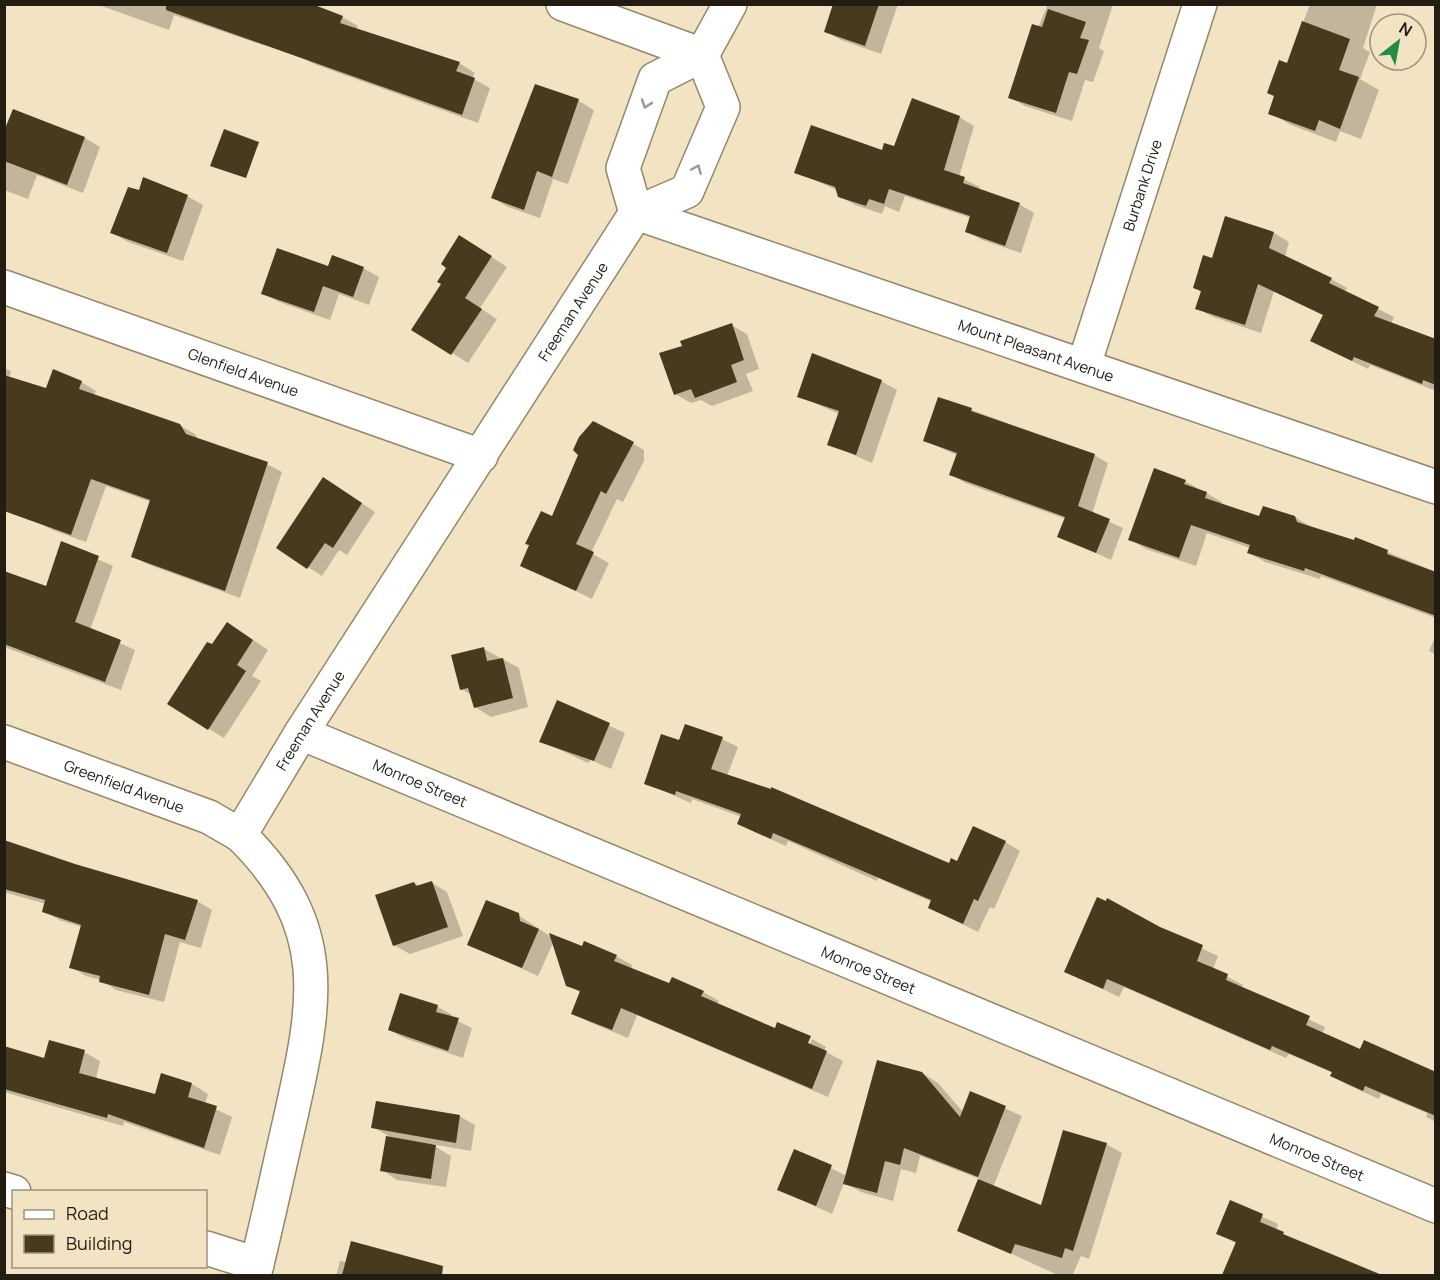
<svg xmlns="http://www.w3.org/2000/svg" width="1440" height="1280" viewBox="0 0 1440 1280" font-family="Manrope,sans-serif">
	<rect width="100%" height="100%" fill="#f2e3c3"/>
	<!-- shadow -->
	<path fill="#0003" d="M96,4H277L263,45L174,15L169,30Z
		M835,4H898L881,54L841,40L825,31Z
		M1048,4H1113L1099,48L1104,51L1093,82L1085,80L1072,121L1025,106L1009,97Z
		M1310,4H1377L1363,48L1370,52L1360,79L1379,90L1361,139L1340,131L1336,142L1291,125L1270,113Z
		M342,17L358,26L356,30L459,63L475,73L472,78L490,88L478,123L314,64L298,55Z
		M536,85L579,101L594,110L568,184L553,179L540,218L508,207L493,198Z
		M14,111L85,138L100,147L83,193L37,175L28,199L4,190V135Z
		M959,117L974,126L959,177L980,187L979,190L1019,204L1034,213L1021,253L982,240L966,231L971,218L905,196L899,212L885,206L882,214L855,205L839,196L837,190L796,172L895,148Z
		M187,196L203,205L183,261L128,242L112,233Z
		M1226,218L1274,233L1289,242L1285,257L1331,279L1347,288L1345,292L1394,317L1391,324L1436,341V391L1370,365L1368,369L1328,349L1324,315L1274,291L1261,333L1213,317L1197,308L1202,292L1195,288L1213,260Z
		M475,246L507,267L480,308L497,319L468,363L413,329Z
		M329,268H363L379,277L369,305L339,294L330,320L279,302L263,293Z
		M731,325L747,334L759,369L746,374L753,391L712,406L701,400L691,403L675,394L684,347Z
		M4,368L11,371L9,378L47,390L81,382L96,391L94,395L179,425L195,434L198,440L267,464L282,472L240,598L147,564L133,556L151,502L106,486L86,542L55,531L4,506Z
		M881,381L897,390L872,463L829,444L839,414L799,396Z
		M939,398L1094,455L1108,463L1092,514L1123,528L1111,560L1059,536L1066,519L965,483L951,474L957,455L925,441Z
		M628,441L644,450V461L623,502L617,499L591,553L609,563L592,599L522,565L553,518Z
		M1185,481L1222,502L1221,505L1260,518L1295,517L1311,527L1355,542L1356,539L1436,572V618L1321,576L1320,579L1265,562L1249,553L1250,548L1207,533L1196,566L1146,549L1130,539Z
		M337,487L375,512L347,555L339,550L322,576L278,548Z
		M62,543L113,566L90,630L135,650L121,690L4,647V572L47,588Z
		M243,633L268,650L252,676L261,681L224,738L209,729L213,646Z
		M1436,635V655L1429,651Z
		M484,649L519,668L528,707L491,717L475,707L472,695L461,689Z
		M558,702L625,733L611,769L591,760L588,763L541,741Z
		M722,739L738,747L727,776L949,865L1005,842L1020,851L994,909L990,907L978,932L930,908L932,902L878,878L877,881L788,841L786,846L754,832L739,823L742,817L692,799L691,803L645,783L680,742Z
		M4,841L75,866L197,901L212,910L201,948L180,942L164,1002L116,990L101,980L86,976L71,967L82,927L59,920L44,911L46,904L4,892Z
		M414,883L420,886L432,883L447,892L463,936L410,954L394,945Z
		M518,915L553,938L616,956L632,965L631,969L670,985L703,992L719,1001L717,1005L804,1049L807,1050L812,1039L826,1047L824,1051L843,1061L828,1097L637,1015L628,1038L589,1022L573,1013L581,993L568,985L554,941L538,976L468,944Z
		M1159,928L1218,956L1213,969L1243,985L1241,988L1325,1027L1322,1034L1436,1083V1122L1426,1117L1427,1113L1381,1094L1379,1099L1348,1085L1332,1076L1333,1073L1289,1054L1286,1058L1124,987L1119,997L1066,971Z
		M401,995L438,1007L452,1015L451,1018L472,1028L463,1058L404,1038L390,1030Z
		M4,1048L45,1060L84,1052L100,1061L96,1079L156,1095L162,1075L192,1084L208,1094L205,1104L232,1117L220,1155L124,1122L123,1126L4,1092Z
		M922,1073L938,1083L963,1112L971,1093L1022,1116L993,1187L1042,1207L1106,1144L1122,1153L1089,1259L1081,1256L1072,1276H1060L959,1230L980,1179L920,1156L916,1173L901,1169L893,1201L861,1192L844,1183L832,1214L779,1190L795,1151L847,1176Z
		M459,1116L475,1125L471,1151L431,1144L451,1156L446,1187L397,1180L382,1170L394,1139L373,1127Z
		M1231,1202L1278,1224L1276,1230L1298,1242L1382,1276H1225L1237,1244L1218,1233Z
		M340,1261L347,1262L433,1269L431,1276H336Z"/>
	<!-- building -->
	<path fill="#463a1f" d="M166,4H312L343,16L340,23L460,62L456,71L475,78L462,115L166,10Z
		M833,4H879L865,46L824,32Z
		M1048,9L1086,22L1080,38L1089,40L1077,74L1069,72L1056,113L1008,98L1032,24L1042,27Z
		M1302,21L1350,39L1339,70L1359,77L1340,129L1319,120L1315,131L1268,114L1274,96L1267,93L1279,60L1287,63Z
		M535,84L579,99L552,177L537,171L524,210L491,198Z
		M912,98L960,116L944,170L965,177L963,183L1020,203L1005,246L965,232L970,216L889,189L884,204L869,199L866,206L838,197L835,187L794,173L811,125L882,150L884,143L894,146Z
		M13,109L85,137L67,185L4,161V131Z
		M224,129L259,142L246,178L210,166Z
		M143,177L188,195L167,253L110,233L128,187L139,190Z
		M1225,216L1274,232L1269,248L1332,278L1329,283L1379,307L1374,316L1436,339V385L1423,380L1422,384L1354,357L1352,361L1310,341L1323,315L1258,284L1245,325L1195,309L1201,291L1193,288L1203,255L1212,258Z
		M459,235L492,256L465,298L482,309L451,355L411,330L441,284L437,282L446,268L441,264Z
		M277,248L328,266L332,255L364,267L353,297L323,286L314,312L261,294Z
		M732,323L744,360L731,365L737,382L695,398L691,389L674,395L659,353L682,346L680,341Z
		M812,353L882,380L856,455L827,445L839,411L797,397Z
		M53,369L82,381L79,389L180,424L186,434L268,462L225,591L131,557L150,500L91,479L71,535L4,511V375L46,388Z
		M938,397L972,408L971,411L1095,454L1078,506L1110,519L1096,553L1057,537L1065,517L949,475L957,453L923,441Z
		M593,421L634,442L606,494L601,491L576,544L594,552L576,591L520,566L529,545L525,544L541,511L552,516L578,455L573,450L579,437Z
		M1154,468L1186,480L1184,484L1207,492L1205,498L1259,516L1263,506L1295,516L1297,522L1354,540L1355,537L1388,550L1387,554L1436,572V616L1305,568L1304,571L1247,553L1250,545L1191,525L1179,558L1128,540Z
		M323,477L362,503L333,548L325,543L307,569L276,548Z
		M61,541L99,556L75,622L121,640L105,682L4,644V571L46,586Z
		M227,622L253,640L237,665L246,671L208,730L167,704L207,642L212,644Z
		M484,647L487,661L503,658L513,698L474,708L468,688L460,690L451,655Z
		M557,700L610,723L594,761L539,742Z
		M685,724L723,737L711,769L771,789V787L949,863L951,858L957,861L973,826L1006,841L978,901L974,899L963,924L928,908L931,900L773,833L771,839L737,824L741,814L676,791L675,795L644,784L661,734L679,740Z
		M4,840L75,864L198,900L185,940L165,934L149,995L99,982L100,976L69,968L81,925L42,912L45,900L4,889Z
		M432,881L448,927L393,946L375,895L414,882L416,886Z
		M1097,897L1106,901L1107,898L1160,927L1203,945L1197,961L1228,974L1226,980L1310,1016L1306,1025L1360,1049L1364,1040L1436,1072V1116L1365,1086L1363,1091L1330,1076L1332,1072L1272,1046L1270,1050L1107,979L1103,989L1064,972Z
		M486,900L519,913L520,921L539,929L522,968L467,945Z
		M549,933L582,946L584,941L617,955L614,961L669,983L672,977L704,991L701,996L775,1028L777,1022L811,1036L808,1043L827,1051L812,1089L621,1008L612,1030L571,1014L580,991L566,986Z
		M400,993L438,1005L436,1012L459,1018L448,1051L388,1030Z
		M49,1040L85,1050L79,1073L155,1094L161,1073L192,1083L188,1097L217,1106L204,1148L108,1114L107,1118L4,1089V1046L44,1058Z
		M877,1060L922,1072L960,1117L970,1091L1006,1106L978,1177L904,1148L900,1165L885,1161L877,1193L843,1184Z
		M376,1101L460,1115L456,1143L371,1128Z
		M1063,1130L1107,1143L1073,1251L1065,1248L1062,1258L1015,1244L1011,1254L957,1231L978,1179L1041,1205Z
		M386,1136L436,1145L431,1179L380,1171Z
		M794,1149L832,1165L816,1206L777,1190Z
		M1230,1200L1263,1214L1260,1222L1284,1232L1283,1234L1382,1275H1222L1236,1242L1216,1234Z
		M351,1241L443,1266L442,1275H342Z"/>
	<g fill="none" stroke-linecap="round" stroke-linejoin="round">
		<!-- minor casing -->
		<g stroke="#95876a" stroke-width="36">
			<g id="minor">
				<path d="M563,4L702,55"/>
				<path id="s1" d="M636,213L1436,487"/>
				<path d="M636,213L623,168L655,79L702,55L730,4"/>
				<path id="s2" d="M4,287L481,456"/>
				<path id="s3" d="M1084,365L1200,4"/>
				<path id="s4" d="M301,733L1436,1206"/>
				<path id="s5" d="M4,742L209,817L240,835"/>
				<path d="M4,1189L14,1192"/>
				<path d="M206,1248L257,1264"/>
				<path id="s6" d="M254,1276C267,1224 278,1172 290,1120C316,1004 334,927 240,835L301,733L636,213L687,191L723,107L702,55"/>
			</g>
		</g>
		<!-- minor -->
		<use href="#minor" stroke="#fff" stroke-width="33"/>
	</g>
	<!-- one-way arrows -->
	<defs><path id="oneway-chevron" d="M-2-3.5L2.5 0L-2 3.5" fill="none" stroke-width="1.6" stroke-linecap="round" stroke-linejoin="round" transform="scale(1.5)"/></defs>
	<g stroke="#9c9994">
		<use href="#oneway-chevron" transform="translate(646 104) rotate(109)"/>
		<use href="#oneway-chevron" transform="translate(697 169) rotate(-67)"/>
	</g>
	<g text-anchor="middle" dominant-baseline="central" stroke-width="6" stroke-linejoin="round" paint-order="stroke">
		<!-- street labels -->
		<g font-size="15" fill="#221c11" stroke="#f2e3c3">
			<text stroke="none"><textPath href="#s3" startOffset="189">Burbank Drive</textPath></text>
			<text stroke="none"><textPath href="#s6" startOffset="1088">Freeman Avenue</textPath></text>
			<text stroke="none"><textPath href="#s1" startOffset="423">Mount Pleasant Avenue</textPath></text>
			<text stroke="none"><textPath href="#s2" startOffset="254">Glenfield Avenue</textPath></text>
			<text stroke="none"><textPath href="#s6" startOffset="602">Freeman Avenue</textPath></text>
			<text stroke="none"><textPath href="#s4" startOffset="129">Monroe Street</textPath></text>
			<text stroke="none"><textPath href="#s5" startOffset="128">Greenfield Avenue</textPath></text>
			<text stroke="none"><textPath href="#s4" startOffset="615">Monroe Street</textPath></text>
			<text stroke="none"><textPath href="#s4" startOffset="1101">Monroe Street</textPath></text>
		</g>
	</g>
	<!-- border -->
	<rect width="1440" height="1280" fill="none" stroke="#221c11" stroke-width="12"/>
	<!-- legend -->
	<rect x="12" y="1190" width="195" height="78" fill="#f2e3c3" stroke="#9f937c" stroke-width="1.5"/>
	<rect x="24" y="1210" width="30" height="9" fill="#ffffff" stroke="#9f937c" stroke-width="1.5"/>
	<text x="66" y="1220" font-size="18" fill="#221c11">Road</text>
	<rect x="24" y="1235" width="30" height="18" fill="#463a1f" stroke="#9f937c" stroke-width="1.5"/>
	<text x="66" y="1250" font-size="18" fill="#221c11">Building</text>
	<!-- north arrow -->
	<g transform="translate(1398 42) rotate(31)"><circle r="28" fill="#f2e3c3" stroke="#9f937c" stroke-width="1.5"/>
	<path d="M0-4.5L10 22L0 15L-10 22Z" fill="#218d45"/>
	<text y="-9" font-size="16" font-weight="bold" text-anchor="middle" fill="#221c11">N</text>
	</g>
</svg>
